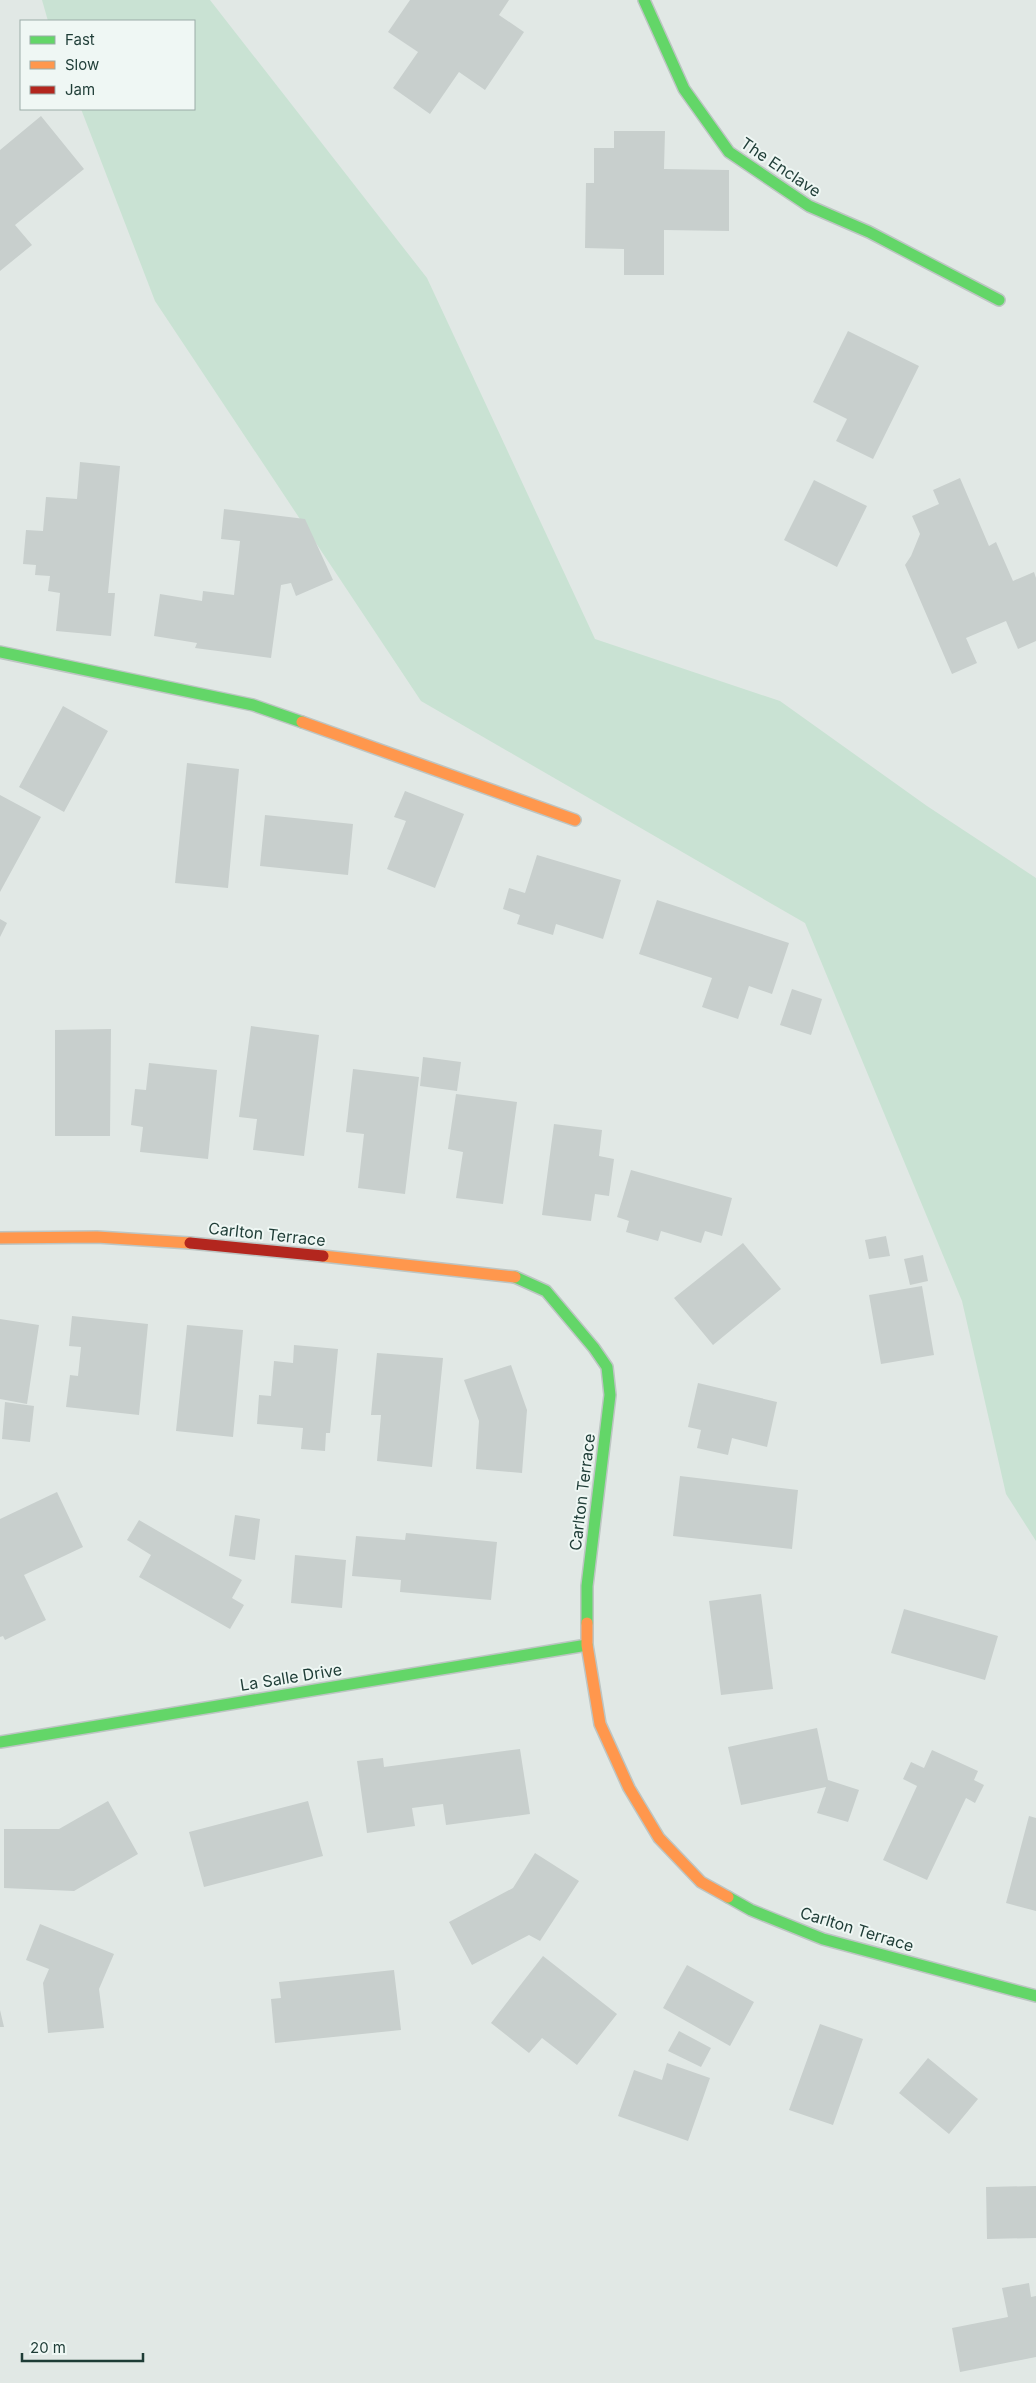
<svg xmlns="http://www.w3.org/2000/svg" width="1036" height="2383" viewBox="0 0 1036 2383" font-family="Inter,sans-serif">
	<rect width="100%" height="100%" fill="#e1e8e5"/>
	<!-- green -->
	<path fill="#c9e2d3" d="M42,0H210L427,278L595,639L780,701L927,806L1036,878V1541L1006,1494L962,1301L805,923L421,701L155,301L81,109H194V21H48Z"/>
	<!-- building -->
	<path fill="#c8cfcd" d="M410,0H509L499,15L524,32L485,90L459,72L430,114L393,88L418,52L388,32Z
		M41,116L84,169L15,225L32,245L0,271V150Z
		M614,131H665L664,169L729,170V231L664,230V275H624V249L585,248L586,183H594V148H614Z
		M848,331L919,366L873,459L836,441L847,419L813,402Z
		M80,462L120,466L108,593H115L111,636L56,631L60,593L48,591L50,576L35,575L36,565L23,564L26,530L43,531L46,497L77,499Z
		M960,478L989,546L996,542L1013,581L1034,572L1036,578V641L1018,649L1006,621L966,638L977,663L952,674L905,565L911,556L920,534L912,516L939,504L933,490Z
		M814,480L867,506L837,567L784,540Z
		M224,509L305,519L333,580L296,596L291,583L281,585L271,658L195,648L197,643L154,636L160,594L202,601L203,591L234,595L240,541L221,539Z
		M63,706L108,731L64,812L19,787Z
		M187,763L239,769L228,888L175,883Z
		M405,791L464,814L435,888L387,869L406,821L394,817Z
		M0,795L41,817L0,892Z
		M265,815L353,824L348,875L260,866Z
		M537,855L621,880L603,939L556,924L553,935L517,924L520,915L503,909L509,888L525,893Z
		M657,900L789,943L772,994L749,986L738,1019L702,1007L712,978L639,954Z
		M0,919L7,923L0,937Z
		M792,989L822,999L811,1035L780,1025Z
		M251,1026L319,1035L304,1156L253,1150L257,1119L239,1117Z
		M111,1029L110,1136H55V1030Z
		M423,1057L461,1062L457,1091L420,1086Z
		M149,1063L217,1070L208,1159L140,1152L143,1127L131,1125L135,1089L146,1090Z
		M353,1069L419,1077L405,1194L358,1188L364,1134L346,1132Z
		M456,1094L517,1102L503,1204L456,1198L463,1152L448,1149Z
		M554,1124L602,1130L599,1156L614,1159L609,1196L595,1194L591,1221L542,1215Z
		M631,1170L732,1198L722,1236L705,1231L701,1243L661,1231L658,1241L626,1232L629,1221L617,1217Z
		M886,1236L890,1256L869,1259L865,1240Z
		M743,1243L781,1289L713,1345L674,1298Z
		M923,1255L928,1281L910,1285L904,1259Z
		M922,1286L934,1355L881,1364L869,1295Z
		M72,1316L148,1324L139,1415L66,1407L70,1375L78,1376L81,1347L69,1346Z
		M0,1319L39,1325L27,1404L0,1399Z
		M187,1325L243,1330L233,1437L176,1431Z
		M294,1345L338,1349L330,1433H326L325,1451L301,1449L303,1428L257,1424L259,1395L271,1396L274,1361L293,1363Z
		M377,1353L443,1358L432,1467L377,1461L381,1415H371Z
		M511,1365L527,1410L522,1473L476,1469L479,1421L464,1380Z
		M698,1383L777,1402L767,1447L732,1438L728,1455L697,1448L701,1430L688,1427Z
		M5,1402L34,1406L30,1442L2,1439Z
		M680,1476L798,1490L792,1549L673,1536Z
		M57,1492L83,1547L24,1575L46,1620L5,1640L3,1636L0,1637V1519Z
		M235,1515L260,1519L255,1560L229,1556Z
		M139,1520L242,1580L232,1598L244,1605L230,1629L139,1577L151,1555L127,1540Z
		M406,1533L497,1542L491,1600L400,1592L401,1580L352,1576L356,1536L405,1540Z
		M295,1555L346,1560L342,1608L291,1603Z
		M761,1594L773,1689L721,1695L709,1601Z
		M904,1609L998,1636L985,1680L891,1653Z
		M817,1728L828,1780L859,1790L848,1822L817,1813L826,1787L741,1805L728,1747Z
		M520,1749L530,1814L446,1825L443,1804L412,1808L415,1826L367,1833L357,1761L383,1758L384,1767Z
		M932,1750L978,1771L974,1780L984,1785L975,1803L966,1798L927,1880L883,1860L917,1786L903,1779L911,1762L924,1768Z
		M108,1801L138,1854L74,1891L4,1888V1829H59Z
		M308,1801L323,1856L204,1887L189,1832Z
		M1029,1816L1036,1818V1911L1006,1903Z
		M535,1853L579,1881L540,1941L529,1935L472,1965L449,1922L513,1888Z
		M40,1924L114,1954L99,1989L104,2028L48,2033L43,1983L49,1969L26,1960Z
		M543,1956L617,2014L577,2065L542,2038L529,2053L491,2023Z
		M687,1965L754,2002L730,2046L663,2008Z
		M394,1970L401,2030L275,2043L271,1999L281,1998L279,1982Z
		M0,2010L4,2027H0Z
		M820,2024L863,2039L833,2125L789,2110Z
		M679,2031L711,2048L701,2067L668,2051Z
		M928,2058L978,2099L949,2134L899,2093Z
		M667,2063L710,2078L688,2141L618,2116L634,2070L662,2080Z
		M1036,2186V2238L987,2239L986,2187Z
		M1029,2283L1031,2297L1036,2296V2357L960,2372L952,2328L1008,2317L1002,2288Z"/>
	<g fill="none" stroke-linecap="round" stroke-linejoin="round">
		<!-- fast casing -->
		<g stroke="#bdc5c3" stroke-width="14">
			<path id="fast" d="M644,0L684,89L729,152L809,206L869,232L999,300
				M0,652L253,705L302,722
				M515,1277L546,1291L594,1348L607,1367L610,1395L587,1586V1623
				M0,1742L587,1645
				M728,1897L751,1910L823,1939L1036,1996"/>
		</g>
		<!-- slow casing -->
		<g stroke="#bdc5c3" stroke-width="14">
			<path id="slow" d="M302,722L575,820
				M0,1238L97,1237L190,1243
				M323,1256L515,1277
				M587,1623V1645L600,1724L629,1788L659,1838L701,1882L728,1897"/>
		</g>
		<!-- jam casing -->
		<g stroke="#bdc5c3" stroke-width="14">
			<path id="jam" d="M190,1243L323,1256"/>
		</g>
		<!-- fast -->
		<use href="#fast" stroke="#63d668" stroke-width="11"/>
		<!-- slow -->
		<use href="#slow" stroke="#ff974d" stroke-width="11"/>
		<!-- jam -->
		<use href="#jam" stroke="#b3261e" stroke-width="11"/>
	</g>
	<g text-anchor="middle" dominant-baseline="central" stroke-width="4" stroke-linejoin="round" paint-order="stroke">
		<!-- street labels -->
		<g font-size="16" fill="#1e3c36" stroke="#eff7f4">
			<text transform="translate(781 167) rotate(34)">The Enclave</text>
			<text transform="translate(267 1234) rotate(6)">Carlton Terrace</text>
			<text transform="translate(582 1492) rotate(-83)">Carlton Terrace</text>
			<text transform="translate(291 1677) rotate(-9)">La Salle Drive</text>
			<text transform="translate(857 1929) rotate(17)">Carlton Terrace</text>
		</g>
	</g>
	<!-- legend -->
	<rect x="20" y="20" width="175" height="90" fill="#eff7f4" stroke="#9baca8"/>
	<rect x="30" y="36" width="25" height="8" fill="#63d668" stroke="#9baca8"/>
	<text x="65" y="45" font-size="15" fill="#1e3c36">Fast</text>
	<rect x="30" y="61" width="25" height="8" fill="#ff974d" stroke="#9baca8"/>
	<text x="65" y="70" font-size="15" fill="#1e3c36">Slow</text>
	<rect x="30" y="86" width="25" height="8" fill="#b3261e" stroke="#9baca8"/>
	<text x="65" y="95" font-size="15" fill="#1e3c36">Jam</text>
	<!-- scale -->
	<path d="M22 2353v8h121v-8" fill="none" stroke="#1e3c36" stroke-width="2.5"/>
	<text x="30" y="2353" font-size="15" fill="#1e3c36" stroke="#eff7f4" stroke-width="4" paint-order="stroke">20 m</text>
</svg>
